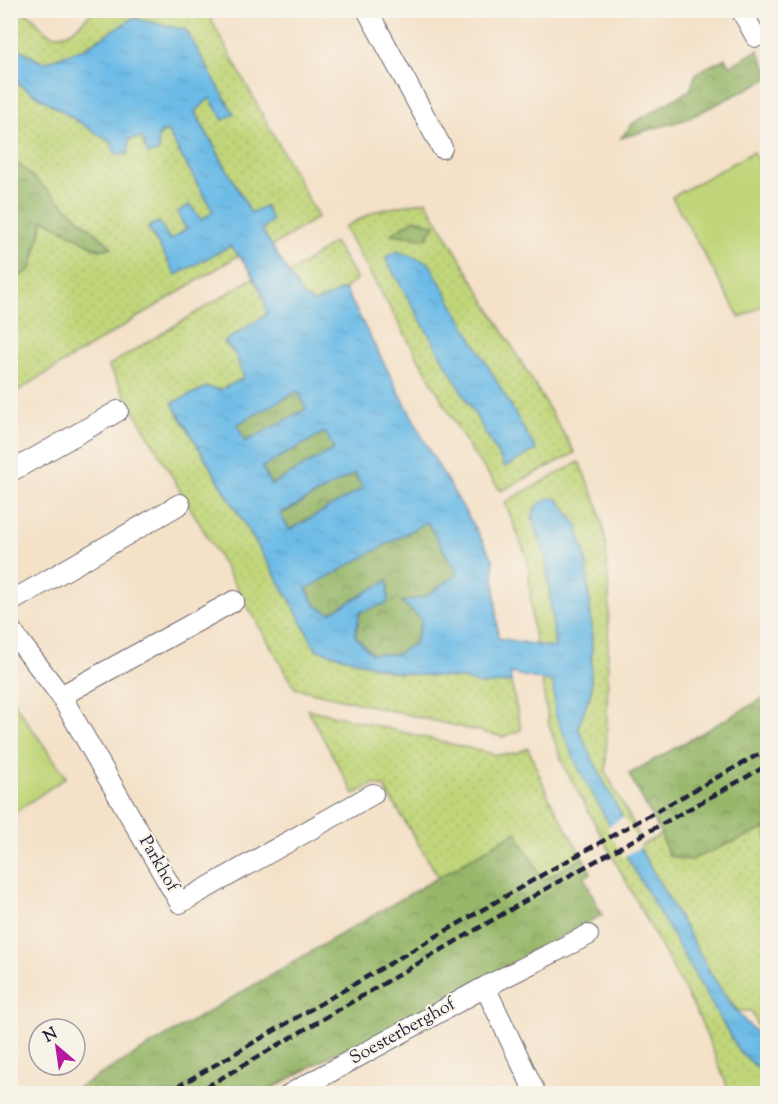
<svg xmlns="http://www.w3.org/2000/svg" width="778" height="1104" viewBox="0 0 778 1104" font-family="'Sorts Mill Goudy',serif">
	<defs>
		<pattern id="grass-dots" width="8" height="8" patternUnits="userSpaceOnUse" patternTransform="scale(1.5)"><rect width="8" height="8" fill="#c1d67a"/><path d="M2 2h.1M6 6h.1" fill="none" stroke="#a6b76a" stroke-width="1.8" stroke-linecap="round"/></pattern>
		<pattern id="forest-crowns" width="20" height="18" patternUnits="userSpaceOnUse" patternTransform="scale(1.5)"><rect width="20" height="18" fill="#98b76a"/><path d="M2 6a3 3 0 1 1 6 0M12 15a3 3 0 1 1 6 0" fill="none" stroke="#7c9458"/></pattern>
		<pattern id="water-ripples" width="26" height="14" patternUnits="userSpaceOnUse" patternTransform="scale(1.5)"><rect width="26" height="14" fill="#6cbbe7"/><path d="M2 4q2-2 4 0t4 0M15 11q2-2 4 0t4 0" fill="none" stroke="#5da0c7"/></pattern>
	</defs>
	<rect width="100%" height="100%" fill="#f7f3e8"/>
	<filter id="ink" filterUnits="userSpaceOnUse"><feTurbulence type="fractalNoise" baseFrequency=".0167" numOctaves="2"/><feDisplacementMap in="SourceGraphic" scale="12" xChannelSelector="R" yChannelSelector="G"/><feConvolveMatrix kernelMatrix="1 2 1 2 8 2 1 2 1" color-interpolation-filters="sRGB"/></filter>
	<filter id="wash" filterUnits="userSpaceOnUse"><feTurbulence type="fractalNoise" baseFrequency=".008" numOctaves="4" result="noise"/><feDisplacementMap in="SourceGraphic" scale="24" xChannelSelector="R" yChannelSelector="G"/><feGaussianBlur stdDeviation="1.35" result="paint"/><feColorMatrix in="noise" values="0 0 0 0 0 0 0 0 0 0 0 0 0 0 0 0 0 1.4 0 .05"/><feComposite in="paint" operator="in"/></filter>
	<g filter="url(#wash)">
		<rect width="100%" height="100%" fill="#f4e1c8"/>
		<path fill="url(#grass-dots)" stroke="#727c5a" stroke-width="1.5" fill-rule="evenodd" d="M202,10l6,4 110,203 -47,30 -9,-17 10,-10 -7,-14 -14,7 -56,-102 15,-13 24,16 -23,-38 -112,-38 -14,10 -42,15 -32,-19 -1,-33c33,-1 24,22 46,24 19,1 24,-15 38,-23 8,-5 92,-1 108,-2z
			M10,79l83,50 35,25v-15l15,-1 1,10 23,-18 46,81 -12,10 -24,-9 9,17 -16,11 -11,-18 -11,5 8,15 74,4 9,9 -228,140v-112l20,-14 13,-50 55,31 13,-3 -98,-86h-3z
			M426,201l149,252 -74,38 -30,-40 -127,-224 32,-16z
			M334,242l23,37 -12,10 -31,14 -12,-8 -13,-21z
			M253,278l14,24 -1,13 -42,27 11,12 10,24 -25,12 -13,-3 -35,16 117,195 27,51 77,23 71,7 16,6 31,-3 10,48 -18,7 -208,-49 -187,-322z
			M579,462l19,44 7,30 4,59 -3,178 30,56 3,18 22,-13 8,22 21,4 77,-32v213l-6,-5 -9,-25h-14l-14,-18 15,58 28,25v17h-37l-30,-74 -136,-253 -15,-41 -17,-104 -4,-60 -23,-59zM532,518l54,42 6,70 -1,61 -13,36 -23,-79 -9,-91z
			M307,709l190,46 19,-2 12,-5 21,50 34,60 -40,22 -27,-48 -77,46 -55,-91 -10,-3 -20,10z"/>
		<path fill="url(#forest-crowns)" stroke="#5d6c52" stroke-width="1.5" d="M758,50l9,19v10l-80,40 -66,19 12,-15 57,-33 6,-17 29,-15 5,8z
			M14,160l98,88 -13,2 -55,-31 -13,50 -20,14 -1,-122z
			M415,219l20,6 -9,14 -35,-5z
			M298,391l9,18 -62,33 -9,-18z
			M325,432l10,17 -64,37 -9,-19z
			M354,473l10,15 -74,42 -10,-15z
			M427,522l31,52 -34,23 -22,5 20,18 -7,24 -17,10h-26l-17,-18 5,-24 28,-32 -58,34 -14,-8 -10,-18z
			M767,696v132l-77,32 -21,-4 -8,-22 -32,-60z
			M516,832l27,48 40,-22 8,15 -7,4 18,38 -80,42 -11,17 -119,67 -44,5 -84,47 -197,1z"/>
		<path fill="#c1d67a" stroke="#727c5a" stroke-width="1.5" d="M753,152l14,26v125l-27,15 -68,-121z
			M10,697l56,80 -55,38 -1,-2z"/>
		<path fill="url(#water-ripples)" stroke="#476e91" stroke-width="1.5" fill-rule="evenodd" d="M133,18l53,12 48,84 -11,6 -13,-22 -15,14 56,101 14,-7 7,14 -10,10 40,65 12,8 31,-14 87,166 61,104 5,79 57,10 -9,-91 -14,-39 4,-12 13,-8 9,1 19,26 9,35 6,70 -1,61 -13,36c30,68 67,131 104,195 23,40 46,91 85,119v35l-28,-25 -111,-192 -50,-92 -23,-53 -2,-32 -43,-9 1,9 -31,3 -16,-6 -71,-7 -77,-23 -27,-51 -117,-195 35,-16 13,3 24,-12 -9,-24 -11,-12 42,-27c1,-23 -20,-53 -36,-69l-54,29 -28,-48 11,-5 11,18 16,-11 -9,-17 13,-7 11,15 12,-9 -46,-80 -9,4 1,16 -11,3 -6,-16 -13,1 -1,15 -8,1 -6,-3 -2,-9 -101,-64 -1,-35 33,19 42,-15zM298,391l8,18 -61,33 -8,-18zM325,432l9,17 -63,36 -9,-18zM355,473l8,15 -73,42 -10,-16zM427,522l31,52 -34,23 -22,5 20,18 -7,23 -18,11h-25l-17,-18 5,-24 28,-9v-23l-58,33 -14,-7 -10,-17z
			M397,251l32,12 107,187 -31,17 -120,-209z"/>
		<path fill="#f4e1c8" d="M624,817l17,30 -18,10 -16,-30z"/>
	</g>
	<g filter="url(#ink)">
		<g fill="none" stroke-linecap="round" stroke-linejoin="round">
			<defs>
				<path id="minor" d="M367,10l75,138
					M741,10l15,27
					M10,472l108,-61
					M10,602l170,-98
					M10,629l51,67 119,207 193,-109
					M61,696l173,-95
					M485,987l103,-52
					M290,1094l195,-107 51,107"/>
			</defs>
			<use href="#minor" stroke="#6c656c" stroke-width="22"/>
			<use href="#minor" stroke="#fff" stroke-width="20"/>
			<path stroke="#22223b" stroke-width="4.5" stroke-dasharray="9 4.5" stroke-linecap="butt" d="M165,1094l384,-223 219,-122
				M194,1094l362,-211 212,-118"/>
		</g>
	</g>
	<g text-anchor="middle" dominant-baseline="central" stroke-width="4.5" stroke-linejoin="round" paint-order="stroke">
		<g font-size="18" fill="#22223b" stroke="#f7f3e8">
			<text transform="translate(158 864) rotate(60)">Parkhof</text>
			<text transform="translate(403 1032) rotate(-29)">Soesterberghof</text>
		</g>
	</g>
	<rect width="778" height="1104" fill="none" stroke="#f7f3e8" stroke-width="36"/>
	<g transform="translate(57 1047) rotate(331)"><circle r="28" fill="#f7f3e8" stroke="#a29fa3" stroke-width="1.5"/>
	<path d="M0-4.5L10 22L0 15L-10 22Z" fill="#b5179e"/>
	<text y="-9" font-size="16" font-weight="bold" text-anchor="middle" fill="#22223b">N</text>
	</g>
</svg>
